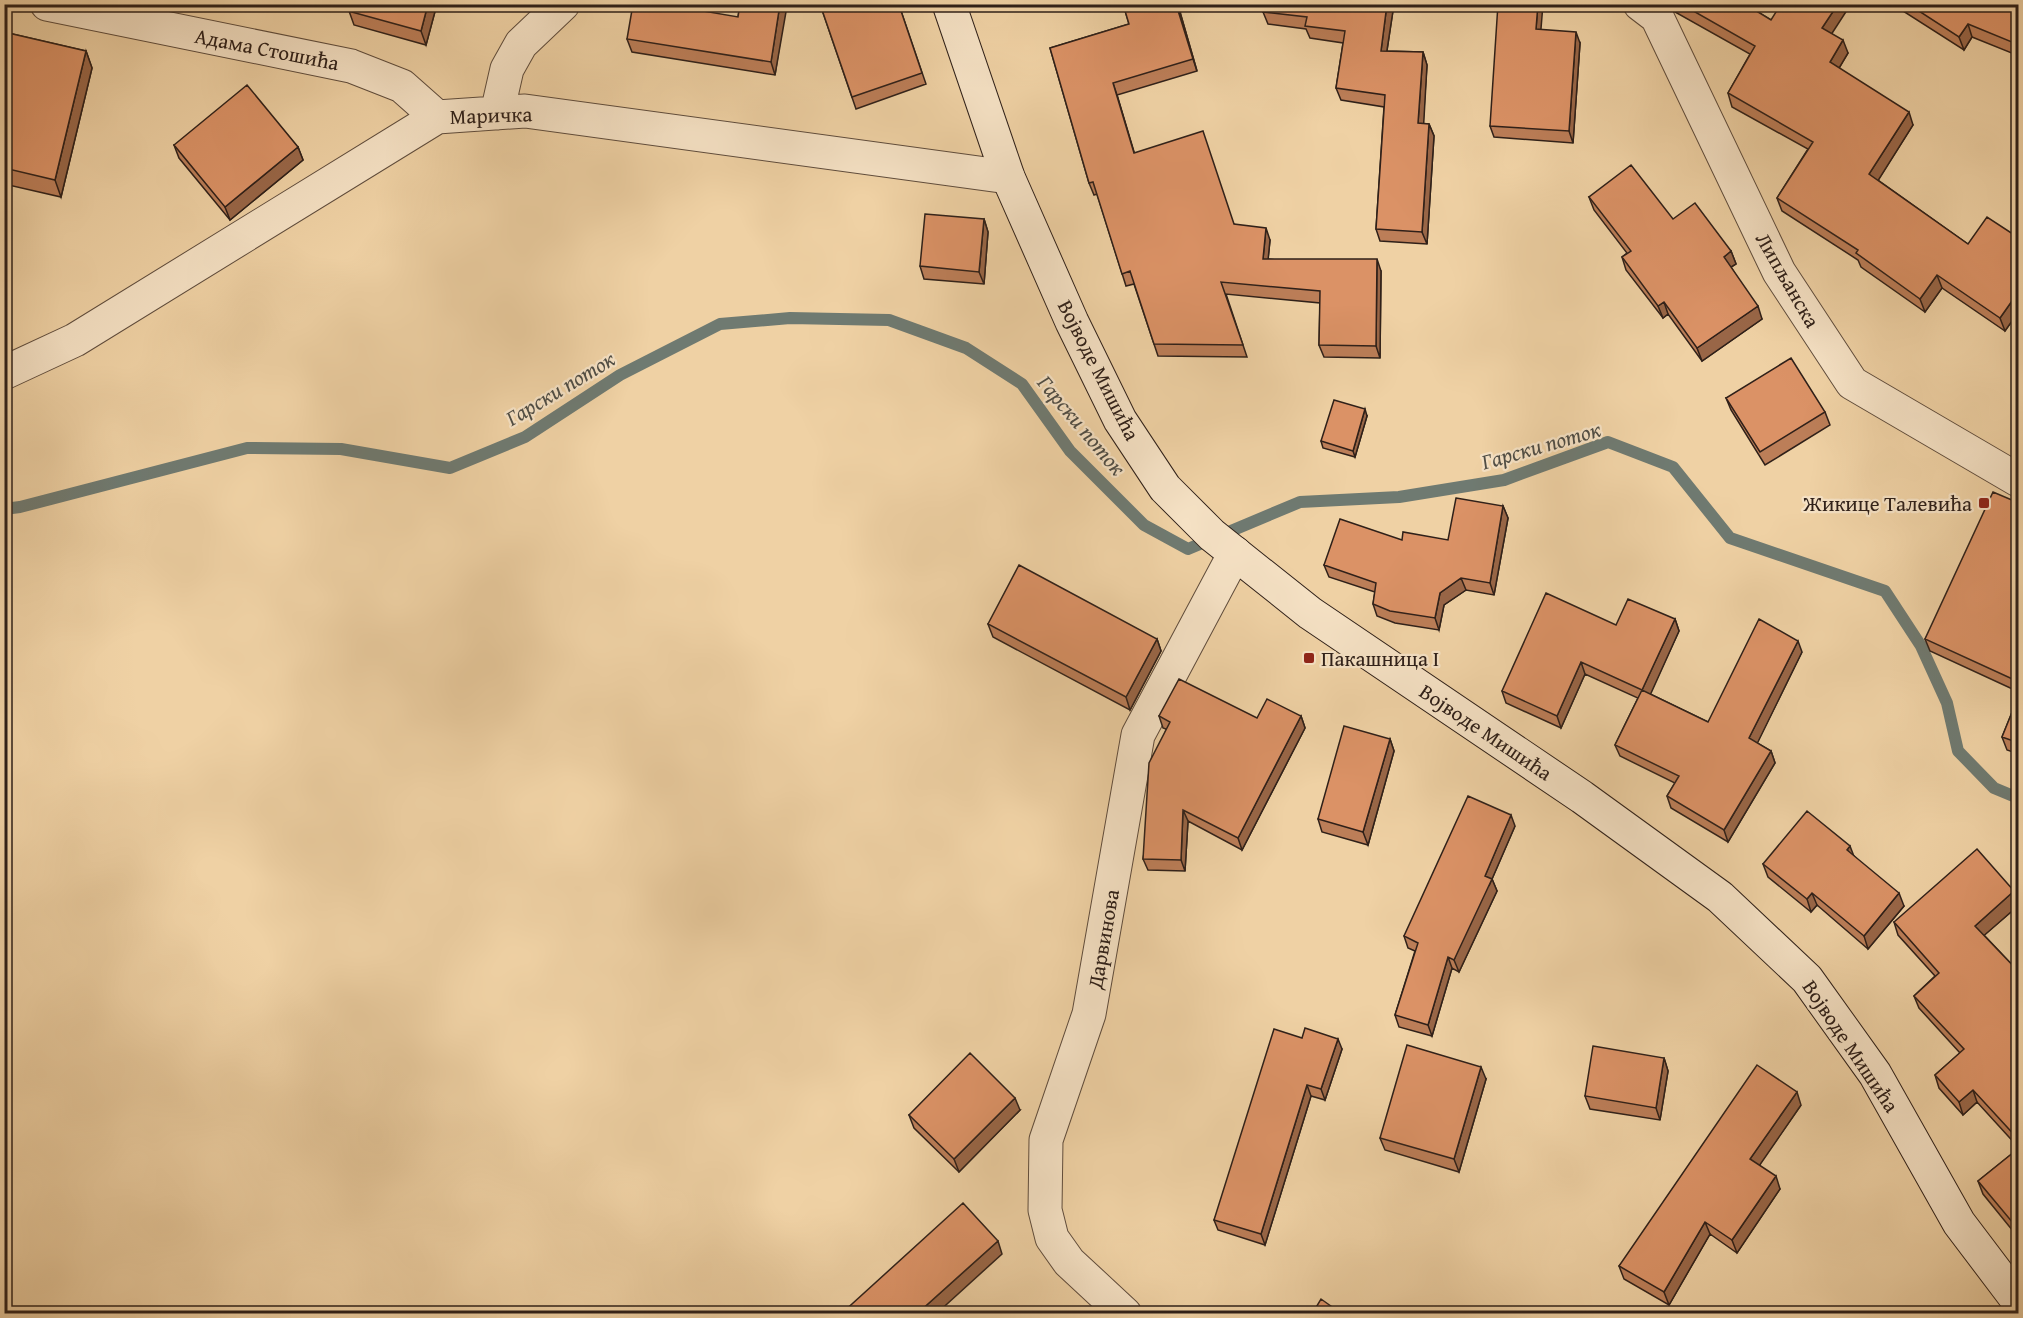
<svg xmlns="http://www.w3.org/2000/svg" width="2023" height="1318" viewBox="0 0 2023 1318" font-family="'Gentium Book Plus',serif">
	<rect width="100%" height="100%" fill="#efd1a4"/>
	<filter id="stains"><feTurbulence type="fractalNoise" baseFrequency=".00333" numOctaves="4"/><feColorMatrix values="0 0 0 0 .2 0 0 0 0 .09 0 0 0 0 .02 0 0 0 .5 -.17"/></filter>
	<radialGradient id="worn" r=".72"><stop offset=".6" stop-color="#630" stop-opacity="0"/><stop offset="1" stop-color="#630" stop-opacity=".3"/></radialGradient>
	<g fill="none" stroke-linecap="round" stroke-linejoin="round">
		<path stroke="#6f7a71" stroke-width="12" d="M4,509l16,-2 227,-59 94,1 109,19 75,-31 95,-62 100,-51 70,-6 99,2 77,28 56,36 48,67 74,74 44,24 112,-47 99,-5 105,-17 104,-38 65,25 57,71 155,53 36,55 26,57 11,48 36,37 24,10"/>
		<defs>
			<path id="street" d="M47,4l304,62 51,20 35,31
				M1640,4l17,13 122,255 73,111 166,97
				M497,113l10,-44 14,-25 42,-40
				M4,373l71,-33 362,-223 88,-6 483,66
				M1125,1314l-56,-52 -17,-24 -7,-28 1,-70 43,-126 49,-279 97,-182"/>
			<path id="secondary" d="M949,4l59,173 64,145 48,98 45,68 47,47 98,78 272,184 138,100 87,82 68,95 84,149 59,78"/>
		</defs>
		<use href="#street" stroke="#5f4c3c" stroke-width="35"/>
		<use href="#secondary" stroke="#2f2019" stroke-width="35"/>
		<use href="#street" stroke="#f5e1c4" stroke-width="33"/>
		<use href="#secondary" stroke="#f5e1c4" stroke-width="33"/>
	</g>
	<path fill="#bc7e58" stroke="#2f2019" stroke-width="1.5" d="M321,4h116l-11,41 -72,-20 -5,-14z
		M740,4h46l-11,71 -143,-23 -5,-13 111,-22z
		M820,4l77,5 3,-1 26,76 -70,25z
		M1123,4h78l-21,8 17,59 -80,24 17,58 100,71 36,16 -2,19 113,12 -1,87 -56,-1 -5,-12 1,-42 -94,-9 21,63 -89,-1 -24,-72 -8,2 -29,-92 -3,1 -5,-12 -39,-135 79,-24z
		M1264,4h130l-7,47 36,1 4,13 -4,59h6l5,12 -7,108 -47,-3 -4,-12 8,-122 -43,-7 -5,-12 7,-45 -33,-5 -4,-9 -38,-5 -5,-12z
		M1672,4h73l26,16 61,14 16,19 -9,15 74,57 -35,55 90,64 51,-6v73l-14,20 -63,-43 -17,24 -64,-45 -3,-7 -76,-49 -5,-13 31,-49 -76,-42 -4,-14 22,-39 -75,-42z
		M1892,4h127v52l-47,-19 -8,13z
		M4,32l82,19 6,17 -31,129 -57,-13z
		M1580,43l-7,100 -79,-6 -4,-11z
		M174,145l124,2 5,13 -73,60 -51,-62z
		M1589,197l84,22 58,32 5,13 -5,3 31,52 -60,42 -34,-47 -5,4 -37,-48 -4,-13 5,-4 -33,-43z
		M984,219l4,13 -4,52 -60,-5 -4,-13z
		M1726,398l99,14 5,13 -65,40 -34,-55z
		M1367,416l-12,41 -32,-9 -2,-7z
		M2019,503v189l-89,-41 -5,-12z
		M1503,506l5,12 -14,77 -28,-5 -22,15 -5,25 -44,-7 -18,-7 -4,-12 2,-12 -46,-15 -5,-12 78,-25h46z
		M1675,619l4,12 -29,63 58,28 94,-70 -45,91 14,8 4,12 -47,79 -57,-34 -4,-12 8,-13 -55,-27 -5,-11 23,-47 -53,-24 -24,54 -55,-25 -4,-12 114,-66z
		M988,624l169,15 4,12 -31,59 -137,-73z
		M2019,695v59l-12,-4 -5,-13z
		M1159,716l98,2 44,-2 4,12 -63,122 -54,-29 -3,50 -37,-1 -5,-11 23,-130 -3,-1z
		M1390,739l4,12 -26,94 -46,-13 -4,-13z
		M1515,826l-23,53 5,12 -38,81 -7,-4 -20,68 -33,-9 -4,-12 20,-64 -7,-3 -4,-12z
		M1854,856l50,50 -36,43 -51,-44 -6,7 -43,-35 -5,-13z
		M2014,891l5,14 -35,30 35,37v176l-42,-46 -14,13 -24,-27 -4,-13 25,-22 -41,-45 -5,-12 21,-20 -37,-41 -4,-13z
		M1302,1038l40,11 -17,51 -14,-4 -46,149 -47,-15 -4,-10z
		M1664,1058l4,13 -8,49 -70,-11 -5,-13z
		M1486,1079l-27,93 -74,-22 -5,-12z
		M1801,1105l-42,60 21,24 -43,64 -27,-19 -41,71 -45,-26 -5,-13z
		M1020,1110l-61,62 -45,-44 -5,-13z
		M2019,1148l-2,88 -34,-42 -5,-13z"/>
	<path fill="#996647" stroke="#2f2019" stroke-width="1.5" d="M428,4h9l-11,41 -5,-14z
		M780,4h6l1,2 -12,69 -4,-13z
		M1177,4l3,8 17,59 -4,-12z
		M1387,4h7l-9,59 -4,-12z
		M1538,4h5l-3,37 -4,-12z
		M1838,4h13l-24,37 -5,-13z
		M1968,24l4,13 -8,13 -5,-13z
		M1576,32l4,11 -7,100 -4,-12z
		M1843,40l5,13 -13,22 -5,-13z
		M86,51l6,17 -31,129 -6,-17z
		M1423,52l4,13 -4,71 -5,-13z
		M1113,83l4,12 21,70 -4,-12z
		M1909,112l4,13 -39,62 -5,-13z
		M1429,124l5,12 -7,108 -5,-12z
		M298,147l5,13 -73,60 -5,-13z
		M984,219l4,13 -4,52 -5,-12z
		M1266,228l4,12 -3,31 -4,-12z
		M1731,251l5,13 -8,5 -4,-12z
		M1377,259l4,12 -1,87 -4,-12z
		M1937,275l5,13 -17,24 -5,-13z
		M2019,291v20l-14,20 -5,-13z
		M1664,302l4,12 -5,4 -5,-12z
		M1758,306l4,13 -60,42 -5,-13z
		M1365,409l2,7 -12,41 -2,-6z
		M1503,506l5,12 -14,77 -4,-12z
		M1461,578l5,12 -22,15 -5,25 -4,-12 5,-25z
		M1675,619l4,12 -32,71 -5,-12z
		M1157,639l4,12 -31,59 -4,-13z
		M1798,641l4,11 -48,98 -5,-12z
		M1581,662l4,12 -24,54 -4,-12z
		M1301,716l4,12 -63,122 -4,-12z
		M1390,739l4,12 -26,94 -5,-13z
		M1771,751l4,12 -47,79 -4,-12z
		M1183,810l5,11 -3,50 -4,-11z
		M1511,815l4,11 -26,60 3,-7 5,12 -38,81 -5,-12 31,-84z
		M1850,846l5,13 -8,-9z
		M2014,891l5,14 -39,34 -5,-13z
		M1812,893l5,12 -6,7 -4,-13z
		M1899,893l5,13 -36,43 -4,-13z
		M1448,957l4,11 -20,68 -4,-11z
		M1338,1039l4,10 -17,51 -4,-11z
		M1664,1058l4,13 -8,49 -4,-12z
		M1481,1067l5,12 -27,93 -5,-13z
		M1307,1085l4,11 -46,149 -4,-11z
		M1973,1090l4,12 -14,13 -4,-13z
		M1797,1092l4,13 -46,67 -5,-13z
		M1015,1098l5,12 -61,62 -5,-13z
		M1776,1176l4,13 -43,64 -5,-13z
		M2019,1218v17l-2,1 -4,-13z
		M1705,1222l5,12 -41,71 -5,-13z
		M998,1241l4,13 -66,60h-16l-1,-2z"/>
	<path fill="#db9266" stroke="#2f2019" stroke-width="1.5" d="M350,4h78l-7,27 -73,-20z
		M633,4h29l76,13 2,-13h40l-9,58 -144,-23z
		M820,4h75l2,5 3,-1 22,65 -70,24z
		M1123,4h53l17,55 -80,24 21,70 69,-22 31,93 32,4 -3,31h114l-1,87 -57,-1 1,-54 -99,-9 22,63 -89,-1 -24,-73 -8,3 -29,-92 -4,1 -39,-135 79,-24z
		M1264,4h123l-6,47 42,1 -5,71 11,1 -7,108 -46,-3 9,-134 -49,-7 9,-57 -40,-5 2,-9 -44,-5z
		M1498,4h40l-2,25 40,3 -7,99 -79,-5z
		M1681,4h64l26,16 10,-16h57l-16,24 21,12 -13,22 79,50 -40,62 99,70 19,-27 32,21v53l-19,27 -63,-43 -17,24 -64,-46 2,-3 -81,-52 36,-56 -85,-49 27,-47z
		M1908,4h111v41l-51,-21 -9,13z
		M4,32l82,19 -31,129 -51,-12z
		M247,85l51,62 -73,60 -51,-62z
		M1631,165l42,54 22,-16 36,48 -7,6 34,49 -61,42 -33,-46 -6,4 -36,-49 9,-6 -42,-54z
		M925,214l59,5 -5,53 -59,-6z
		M1791,358l34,54 -65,40 -34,-54z
		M1334,400l31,9 -12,42 -32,-10z
		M1993,492l26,11v179l-94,-43z
		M1456,498l47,8 -13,77 -29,-5 -21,15 -5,25 -45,-7 -17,-7 3,-21 -52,-18 16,-46 62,21 1,-8 45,8z
		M1019,565l138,74 -31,58 -138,-73z
		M1546,593l70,32 12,-26 47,20 -33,71 -61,-28 -24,54 -55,-25z
		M1759,619l39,22 -49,97 22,13 -47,79 -57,-34 12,-20 -64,-31 27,-55 66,32z
		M1179,679l78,39 10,-19 34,17 -63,122 -55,-28 -2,50 -38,-1 6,-96 21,-41 -11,-6z
		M2019,695v48l-17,-6z
		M1344,726l46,13 -27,93 -45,-13z
		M1468,796l43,19 -26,61 7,3 -38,81 -6,-3 -20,68 -33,-10 23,-72 -14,-7z
		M1807,811l43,35 -3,4 52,43 -35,43 -52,-43 -5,6 -44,-35z
		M1977,849l37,42 -39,35 44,46v168l-46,-50 -14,12 -24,-27 29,-26 -50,-53 25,-23 -45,-51z
		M1305,1028l33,11 -17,50 -14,-4 -46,149 -47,-14 60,-191 28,9z
		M1407,1045l74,22 -27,92 -74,-21z
		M1593,1046l71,12 -8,50 -71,-12z
		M970,1053l45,45 -61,61 -45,-44z
		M1757,1065l40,27 -47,67 26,17 -44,64 -27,-18 -41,70 -45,-26z
		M2019,1148v70l-6,5 -35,-42z
		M963,1203l35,38 -79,71 2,2h-80z
		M1321,1299l21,15h-30z"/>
	<g fill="#8f2418" stroke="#f5e1c4" stroke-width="2">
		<rect x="1978" y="497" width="12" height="12" rx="3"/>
		<rect x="1303" y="652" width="12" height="12" rx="3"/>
	</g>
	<g text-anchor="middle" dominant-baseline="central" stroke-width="4.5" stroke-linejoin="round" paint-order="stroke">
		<g font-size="21" fill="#2f2019" stroke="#f5e1c4">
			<text transform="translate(267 49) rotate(11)">Адама Стошића</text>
			<text transform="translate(491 115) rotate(-2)">Маричка</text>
			<text transform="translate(1788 280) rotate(60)">Липљанска</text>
			<text transform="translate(1099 370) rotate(63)">Војводе Мишића</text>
			<text transform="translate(1486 732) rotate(34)">Војводе Мишића</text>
			<text transform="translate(1103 939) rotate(-80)">Дарвинова</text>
			<text transform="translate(1851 1046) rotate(56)">Војводе Мишића</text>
		</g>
		<g font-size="21" fill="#2f2019" stroke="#f5e1c4" text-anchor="end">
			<text x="1972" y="503">Жикице Талевића</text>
			<text x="1321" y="658" text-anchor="start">Пакашница I</text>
		</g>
		<g font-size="22" font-style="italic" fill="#4f4d45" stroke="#f5e1c4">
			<text transform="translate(560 388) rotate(-31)">Гарски поток</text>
			<text transform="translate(1082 425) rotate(50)">Гарски поток</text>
			<text transform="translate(1541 445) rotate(-16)">Гарски поток</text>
		</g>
	</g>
	<rect width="2023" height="1318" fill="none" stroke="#efd1a4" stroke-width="24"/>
	<rect x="6" y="6" width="2011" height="1306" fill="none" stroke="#2f2019" stroke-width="3"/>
	<rect x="12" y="12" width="1999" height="1294" fill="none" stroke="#2f2019" stroke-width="1.5"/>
	<rect width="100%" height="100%" filter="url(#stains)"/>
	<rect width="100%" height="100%" fill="url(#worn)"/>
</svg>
